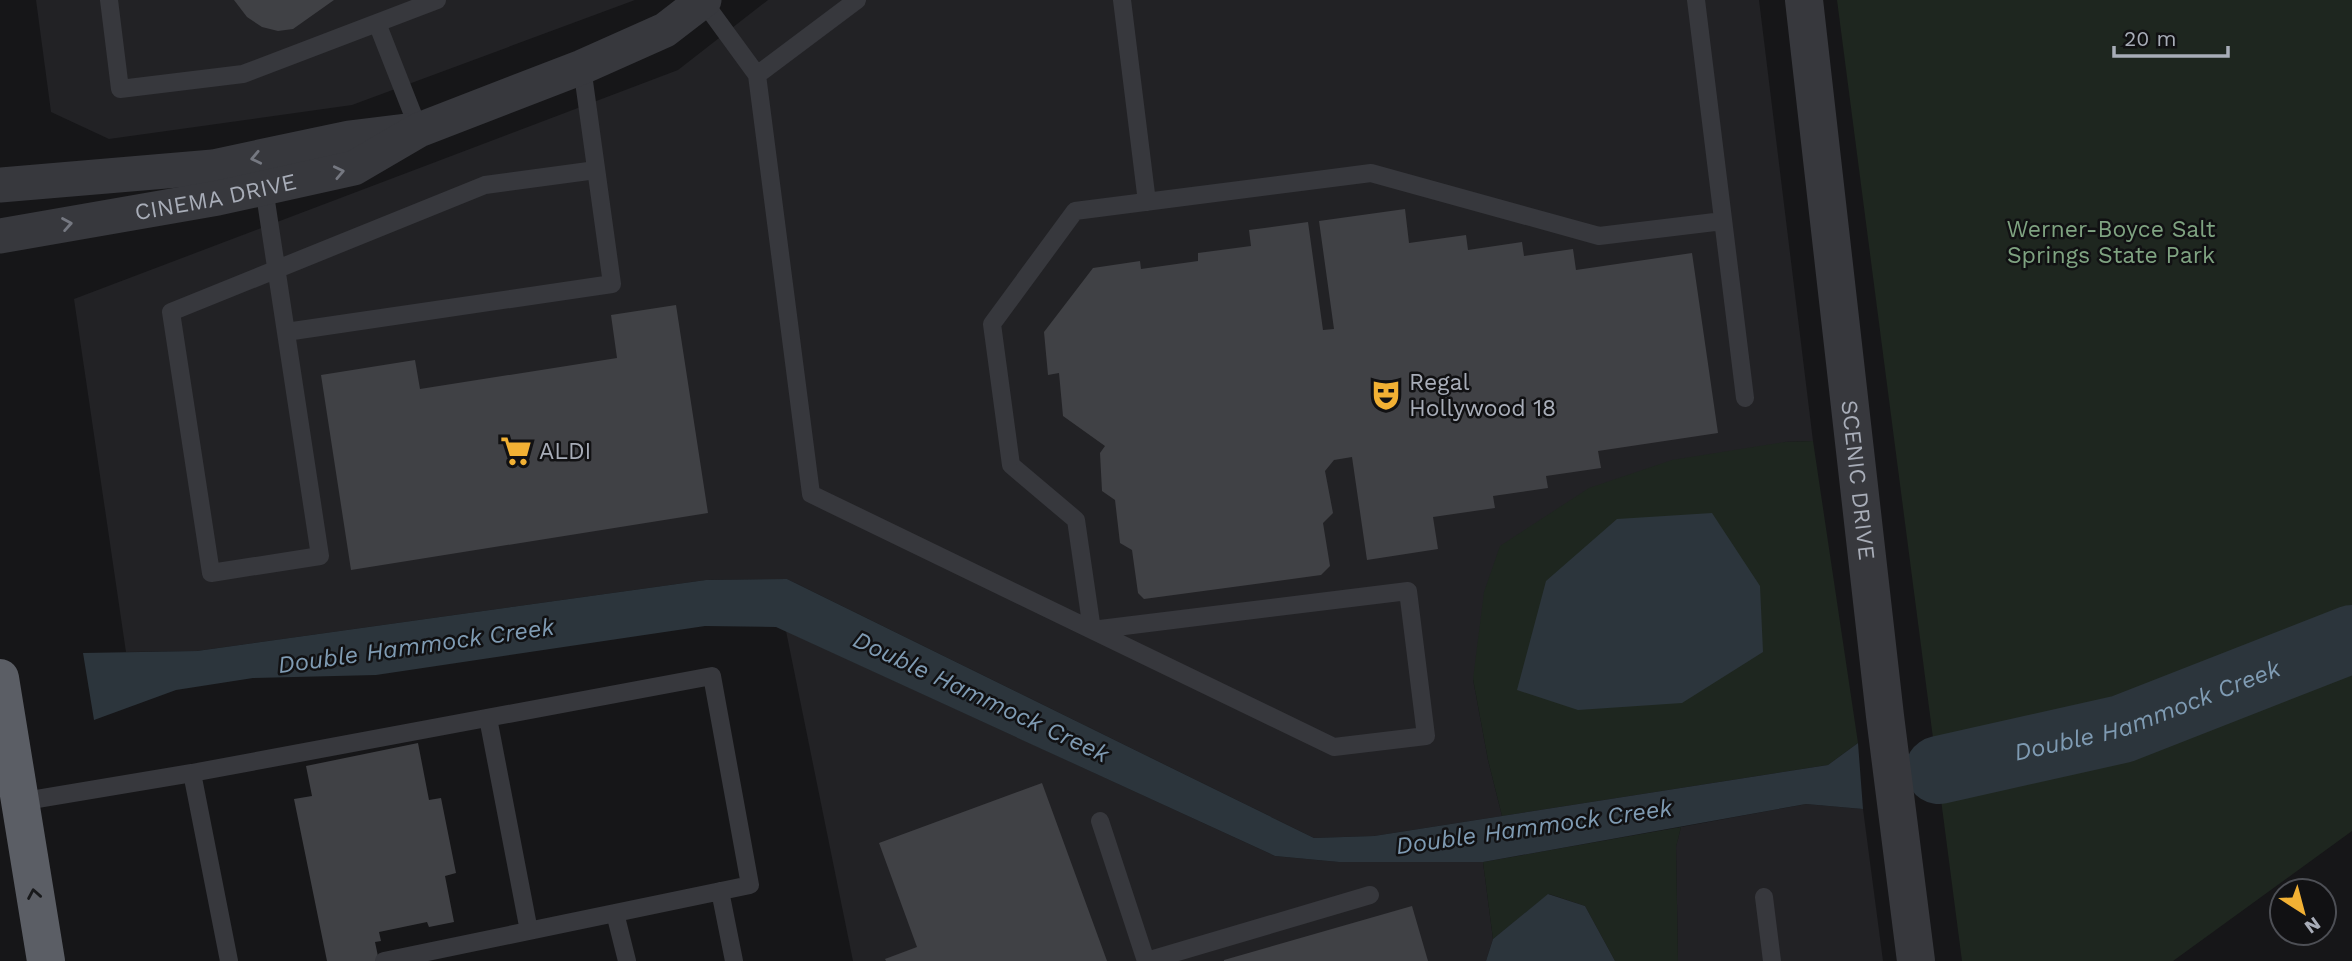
<svg xmlns="http://www.w3.org/2000/svg" width="2352" height="961" viewBox="0 0 2352 961" font-family="'Work Sans',sans-serif">
	<rect width="100%" height="100%" fill="#161618"/>
	<path fill="#222225" d="M36,0h599l-283,105 -243,34 -58,-27z
		M768,0h991l54,441 -28,1 -312,237 15,81 14,56 -128,20 -60,2 -527,-259 -81,1 -509,71 -71,1 -52,-353 604,-229z
		M786,631l489,225 64,6h144l10,77 -7,22h-633z
		M1806,804l57,5 20,152h-205l-2,-115 5,-19z"/>
	<path fill="#1e261f" d="M1837,0h515v831l-179,130h-211z
		M1813,441l45,302 -30,22 -326,51 -14,-56 -15,-81 11,-87 16,-46 89,-58 83,-28 113,-18z
		M1681,827l-5,20 2,114h-63l-30,-55 -36,-12 -56,45 -10,-77z"/>
	<path fill="#2c353c" d="M1712,513l48,73 3,66 -81,51 -104,7 -61,-20 29,-109 71,-62z
		M787,579l527,259 60,-2 454,-71 30,-22 5,66 -57,-5 -323,58h-144l-64,-6 -499,-229 -71,-1 -329,49 -123,3 -77,12 -82,30 -11,-67 114,-2 509,-71z
		M1548,894l37,12 30,55h-129l7,-22z"/>
	<g fill="none" stroke-linecap="round" stroke-linejoin="round">
		<path stroke="#2c353c" stroke-width="68" id="s1" d="M1939,770l183,-41 230,-90"/>
	</g>
	<path fill="#404145" d="M234,0h100l-41,29 -15,2 -16,-4 -15,-10z
		M1405,209l4,34 57,-8 2,15 54,-8 2,14 49,-7 3,21 116,-17 26,180 -120,18 3,17 -55,8 2,12 -55,8 2,12 -62,9 5,32 -71,11 -15,-103 -18,3 -9,11 8,42 -10,10 7,43 -9,9 -177,24 -6,-6 -6,-43 -12,-7 -5,-43 -13,-9 -2,-38 5,-7 -42,-30 -4,-43 -11,2 -4,-43 49,-64 47,-7 1,8 57,-8v-8l53,-7 -2,-16 59,-8 15,108 11,-1 -15,-108z
		M676,305l32,208 -357,57 -30,-195 94,-15 5,29 197,-31 -6,-43z
		M418,743l11,57 12,-2 15,75 -11,3 9,46 -25,5 -2,-5 -48,10 2,9 -6,1 4,19h-52l-33,-162 18,-3 -6,-30z
		M1042,783l65,178h-221l-1,-2 32,-12 -38,-104z
		M1412,906l16,55h-204v-1z"/>
	<g fill="none" stroke-linecap="round" stroke-linejoin="round">
		<path stroke="#37383d" stroke-width="18" d="M109,0l11,89 123,-15 194,-74
			M857,0l-100,75 54,419 523,253 92,-11 -18,-145 -316,39
			M1122,0l25,202
			M1696,0l49,398
			M703,1l54,74
			M377,23l42,107
			M264,188c19,123 37,245 56,368l-109,17 -40,-261 314,-127 111,-15
			M286,332l326,-48 -30,-217
			M1092,630l-16,-110 -65,-55 -19,-141 83,-113 296,-38 228,63 124,-15
			M488,718l41,213
			M19,802l173,-29
			M1100,821l46,140
			M720,891l14,70
			M1764,897l8,64
			M615,913l12,48
			M229,961l-37,-188 520,-97 38,209 -366,76
			M1147,961l223,-66"/>
		<g stroke="#37383d" stroke-width="35">
			<path d="M0,185l213,-18 136,-29 57,-7"/>
			<path id="s2" d="M0,236l218,-38 136,-30 65,-38 163,-63 83,-37 39,-30"/>
		</g>
		<path stroke="#37383d" stroke-width="38" id="s3" d="M1804,0l81,716 31,245"/>
		<path stroke="#5b5e65" stroke-width="38" d="M0,678l46,283"/>
	</g>
	<defs><path id="oneway-chevron" d="M-2-3.5L2.5 0L-2 3.5" fill="none" stroke-width="1.6" stroke-linecap="round" stroke-linejoin="round" transform="scale(1.75)"/></defs>
	<g stroke="#757881">
		<use href="#oneway-chevron" transform="translate(256 158) rotate(168)"/>
		<use href="#oneway-chevron" transform="translate(339 172) rotate(-12)"/>
		<use href="#oneway-chevron" transform="translate(67 224) rotate(-10)"/>
	</g>
	<use stroke="#18191b" href="#oneway-chevron" transform="translate(34 894) rotate(-100)"/>
	<defs>
		<symbol id="theatre-bare" viewBox="-9 -9 18 18"><path d="M-5-5.5Q0-4 5-5.5V0Q5 5 0 6Q-5 5-5 0ZM-3.3-2.5H-1v1.5H-3.3ZM1-2.5H3.3v1.5H1ZM-2.8 1Q0 5.5 2.8 1Z" fill="#f2b134" stroke="#111113" stroke-width="2.5" paint-order="stroke"/></symbol>
		<symbol id="supermarket-bare" viewBox="-9 -9 18 18"><path d="M-6-5.5h2.5l.6 2H6L4.5 2H-2.5L-4.4-4H-6ZM-1.5 3.2a1.3 1.3 0 1 0 .1 0ZM3 3.2a1.3 1.3 0 1 0 .1 0Z" fill="#f2b134" stroke="#111113" stroke-width="2.5" paint-order="stroke"/></symbol>
	</defs>
	<g fill-rule="evenodd">
		<use href="#theatre-bare" x="1364" y="373" width="44" height="44"/>
		<use href="#supermarket-bare" x="494" y="429" width="44" height="44"/>
	</g>
	<g text-anchor="middle" dominant-baseline="central" stroke-width="5" stroke-linejoin="round" paint-order="stroke">
		<g font-size="23" fill="#a8adb8" stroke="#111113">
			<text stroke="none"><textPath href="#s2" startOffset="219">CINEMA DRIVE</textPath></text>
			<text stroke="none"><textPath href="#s3" startOffset="483">SCENIC DRIVE</textPath></text>
		</g>
		<g font-size="23" fill="#7fa381" stroke="#111113">
			<text x="2111" y="229">Werner-Boyce Salt<tspan x="2111" dy="26">Springs State Park</tspan></text>
		</g>
		<g font-size="23" fill="#a8adb8" stroke="#111113" text-anchor="start">
			<text x="1409" y="382">Regal<tspan x="1409" dy="26">Hollywood 18</tspan></text>
			<text x="539" y="451">ALDI</text>
		</g>
		<g font-size="24" font-style="italic" fill="#7f9bb3" stroke="#111113">
			<text transform="translate(416 646) rotate(-8)">Double Hammock Creek</text>
			<text transform="translate(981 697) rotate(25)">Double Hammock Creek</text>
			<text stroke="none"><textPath href="#s1" startOffset="217">Double Hammock Creek</textPath></text>
			<text transform="translate(1534 827) rotate(-8)">Double Hammock Creek</text>
		</g>
	</g>
	<g transform="translate(2303 912) rotate(144)"><circle r="33" fill="#111113" stroke="#4d4f55" stroke-width="2"/>
	<path d="M0-5L12 26L0 18L-12 26Z" fill="#f2b134"/>
	<text y="-10" font-size="19" font-weight="bold" text-anchor="middle" fill="#a8adb8">N</text>
	</g>
	<path d="M2114 46v10h114v-10" fill="none" stroke="#a8adb8" stroke-width="3.5"/>
	<text x="2124" y="46" font-size="21" fill="#a8adb8" stroke="#111113" stroke-width="5" paint-order="stroke">20 m</text>
</svg>
